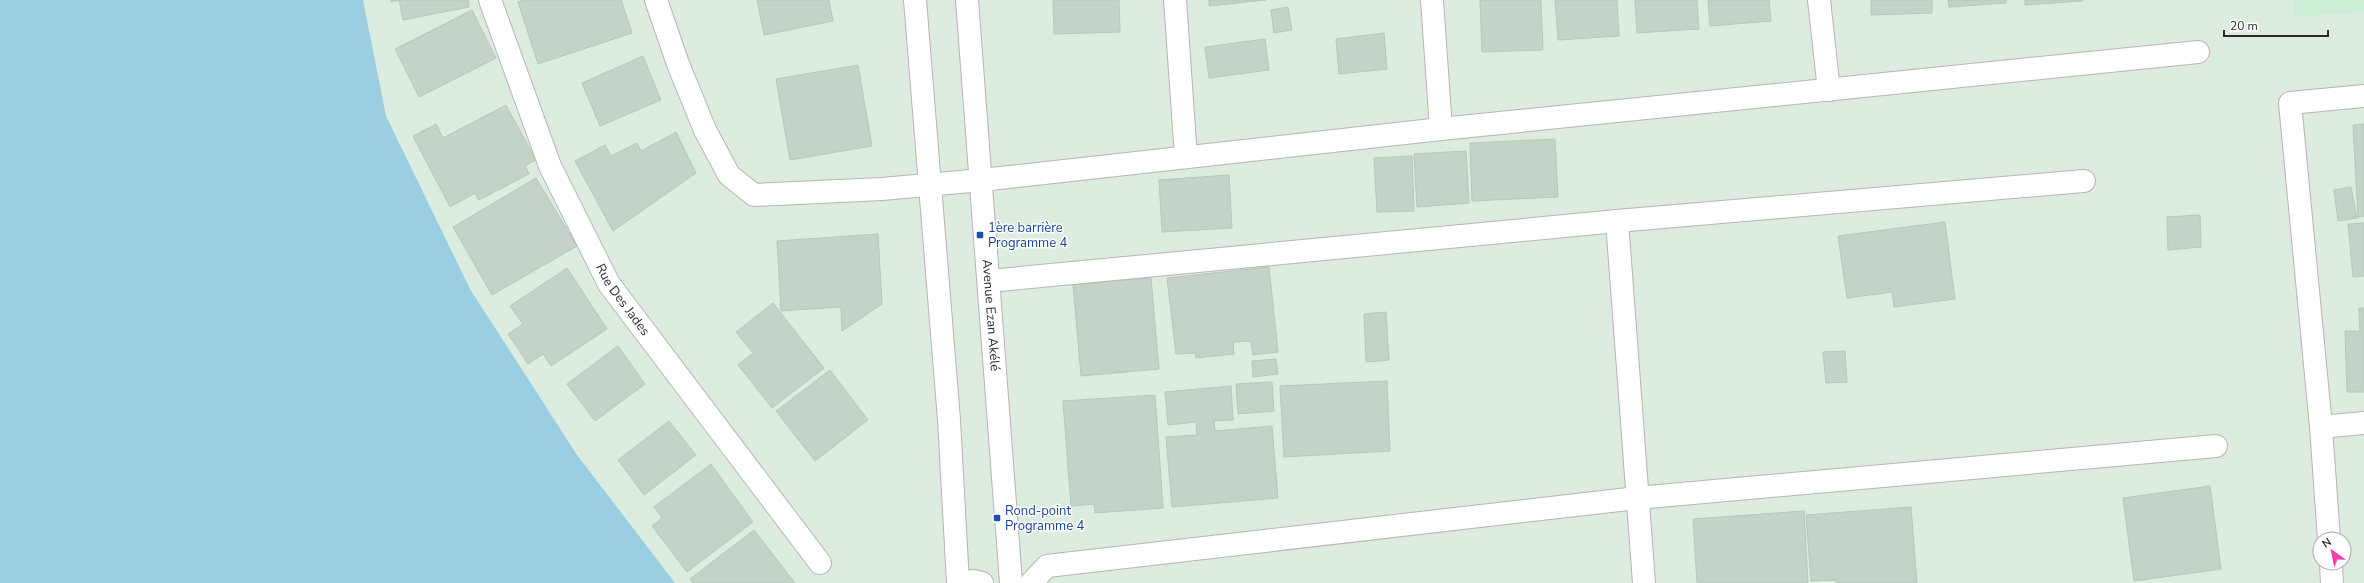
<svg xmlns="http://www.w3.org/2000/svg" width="2364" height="583" viewBox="0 0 2364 583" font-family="'Nunito Sans',sans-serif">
	<rect width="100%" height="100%" fill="#dcecdf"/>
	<path fill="#cceed6" d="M2293,0h71v12l-70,5z"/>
	<path fill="#99cee3" d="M0,0h363l23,116 84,173 107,166 98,128h-675z"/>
	<path fill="#c5d2c7" stroke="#b6c8bb" d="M391,0h77l1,7 -66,13 -4,-20 -8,2z
		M524,0h97l11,33 -94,31 -20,-62z
		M757,0h72l4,21 -69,14z
		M1053,0h66l1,32 -66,2z
		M1209,0h57l-57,6z
		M1480,0h61l2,50 -61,2z
		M1555,0h62l2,36 -61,4z
		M1635,0h62l2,29 -62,4z
		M1708,0h61l2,21 -61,5z
		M1871,0h61v13l-61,2z
		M1948,0h58v3l-57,4z
		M2025,0h58v1l-58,4z
		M1288,7l4,23 -18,3 -3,-23z
		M472,10l24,48 -77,39 -24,-48z
		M1384,33l3,36 -48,5 -3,-35z
		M1265,39l4,31 -60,8 -4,-31z
		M643,56l18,44 -61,26 -18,-43z
		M858,65l14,81 -82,14 -14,-81z
		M506,105l30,55 -11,6 4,8 -50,26 -4,-7 -25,14 -37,-71 23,-12 7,14z
		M2364,124v92l-6,1 -5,-92z
		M676,132l20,41 -83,58 -38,-70 30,-16 6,11 26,-13 4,8z
		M1555,139l3,58 -86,4 -2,-58z
		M1466,151l3,52 -52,4 -3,-53z
		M1412,156l2,55 -37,1 -3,-54z
		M1229,175l3,53 -70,4 -3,-52z
		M536,178l41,68 -85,49 -39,-68z
		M2351,187l6,31 -19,3 -4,-31z
		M2200,215l1,32 -33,3 -1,-33z
		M1945,222l10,77 -61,8 -2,-15 -45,6 -9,-62z
		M2364,223v53l-11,1 -5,-53z
		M878,234l4,70 -40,27 -1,-24 -60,4 -4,-70z
		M1269,267l9,85 -25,3 -2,-14 -18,1 1,12 -38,4 -1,-5 -19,1 -9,-76z
		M567,268l40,61 -56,37 -8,-12 -15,10 -20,-30 15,-10 -13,-18z
		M1151,278l8,91 -78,7 -8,-92z
		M773,303l51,65 -52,40 -34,-43 15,-12 -17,-21z
		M2359,308h5v84h-17l-2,-61h15z
		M1386,312l3,48 -23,2 -2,-48z
		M618,346l27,38 -50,37 -28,-37z
		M1845,351l2,31 -21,1 -3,-31z
		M1276,359l2,15 -25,3 -1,-16z
		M830,370l38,50 -53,41 -39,-50z
		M1387,381l3,70 -106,6 -4,-71z
		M1272,382l2,29 -36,3 -2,-30z
		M1231,386l2,34 -19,1 1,10 57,-5 6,72 -106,9 -6,-70 31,-2 -1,-13 -28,3 -3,-33z
		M1155,395l8,113 -68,5 -1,-9 -23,2 -8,-105z
		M669,421l27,34 -52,40 -26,-35z
		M711,464l42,58 -66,50 -35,-46 10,-8 -8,-11z
		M2210,486l11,83 -87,12 -11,-83z
		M1911,507l6,76h-81v-3l-25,1 -5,-66z
		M1804,511l4,72h-111l-4,-64z
		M754,530l41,53h-102l-3,-4z"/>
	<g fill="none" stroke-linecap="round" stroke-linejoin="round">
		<defs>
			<g id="minor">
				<path id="s1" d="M490,0l60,166 59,118 211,279"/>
				<path d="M656,0l22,64 27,66 24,45 25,20 128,-6 100,-9 459,-51 757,-77"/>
				<path d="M1175,0l11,157"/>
				<path d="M1432,0l9,129"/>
				<path d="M1819,0l10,90"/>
				<path d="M1617,221l27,362"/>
				<path d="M989,281l628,-60 467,-40"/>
				<path d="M2321,427l43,-4"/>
				<path d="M2329,539l-8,-112 -31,-324 74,-7"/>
				<path d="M2331,563l1,20"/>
				<path d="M1031,583l16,-17 590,-68 579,-52"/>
			</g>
			<g id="secondary">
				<path d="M915,0l34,420 9,163"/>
				<path id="s2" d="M967,0l44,583"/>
				<path d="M963,583l10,-2 9,2"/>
			</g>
		</defs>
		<use href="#minor" stroke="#beb0b8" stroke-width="24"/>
		<use href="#secondary" stroke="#beb0b8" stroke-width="24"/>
		<use href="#minor" stroke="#fff" stroke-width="22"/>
		<use href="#secondary" stroke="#fff" stroke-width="22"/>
	</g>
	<g fill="#1a4fb4" stroke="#fff" stroke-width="1.5">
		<rect x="976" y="231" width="8" height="8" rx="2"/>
		<rect x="993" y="514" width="8" height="8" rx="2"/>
	</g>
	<g text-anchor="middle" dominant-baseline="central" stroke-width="3" stroke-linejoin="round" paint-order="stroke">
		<g font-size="13" fill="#164399" stroke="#fff" text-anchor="start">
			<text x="988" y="228">1ère barrière<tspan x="988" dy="15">Programme 4</tspan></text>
			<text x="1005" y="511">Rond-point<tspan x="1005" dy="15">Programme 4</tspan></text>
		</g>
		<g font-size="13" fill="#2a2a2a" stroke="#fff">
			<text stroke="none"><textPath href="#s1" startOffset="329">Rue Des Jades</textPath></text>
			<text stroke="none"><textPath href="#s2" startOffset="316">Avenue Ezan Akélé</textPath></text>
		</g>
	</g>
	<g transform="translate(2332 551) rotate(327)"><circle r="19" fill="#ffffff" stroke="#aaaaaa"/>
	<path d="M0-3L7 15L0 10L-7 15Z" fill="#f93ca6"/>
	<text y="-6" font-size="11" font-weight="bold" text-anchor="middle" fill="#2a2a2a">N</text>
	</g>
	<path d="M2224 30v6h104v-6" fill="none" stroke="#2a2a2a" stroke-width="2"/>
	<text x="2230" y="30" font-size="12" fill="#2a2a2a" stroke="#ffffff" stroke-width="3" paint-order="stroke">20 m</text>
</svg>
